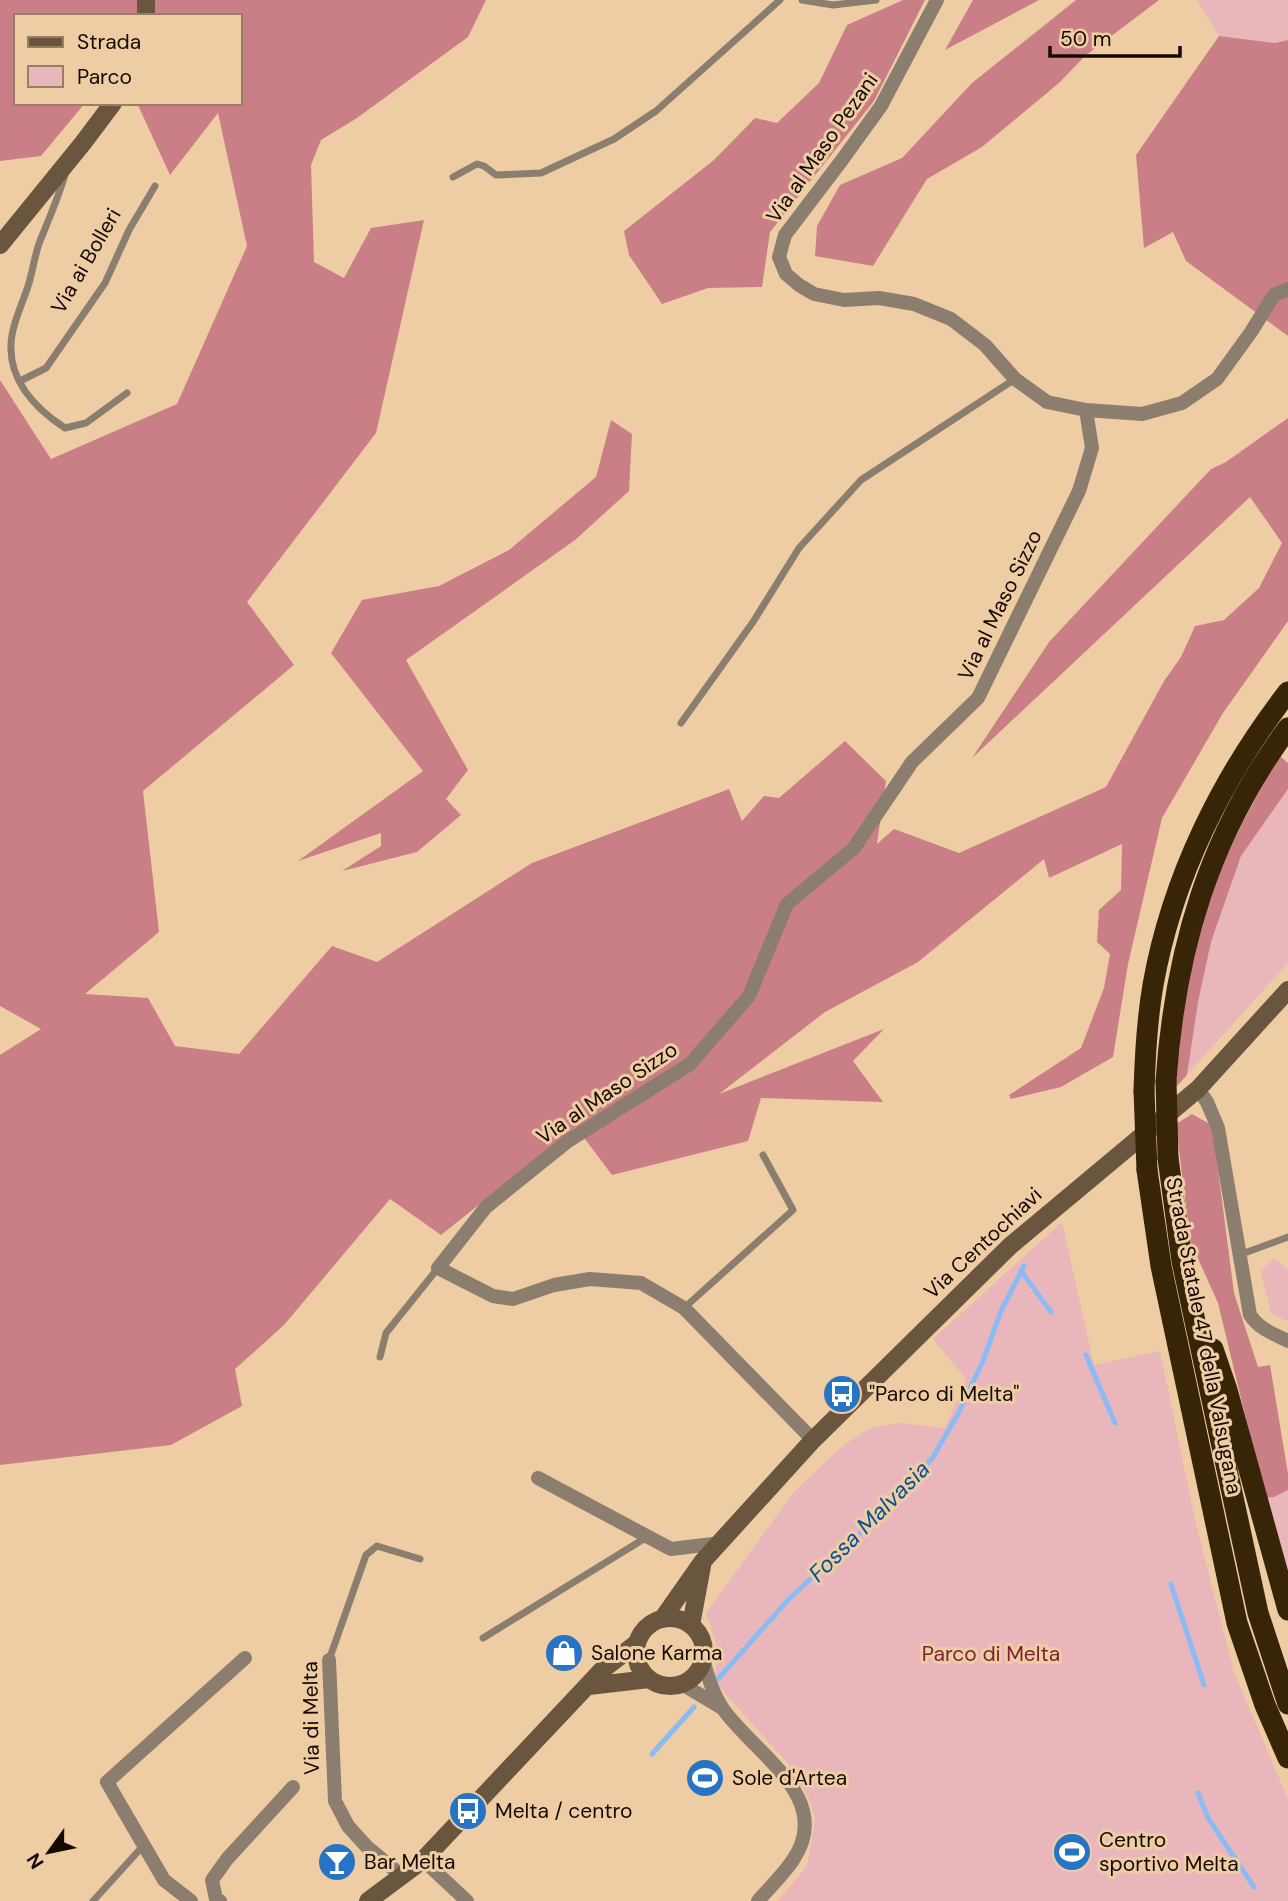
<svg xmlns="http://www.w3.org/2000/svg" width="1288" height="1901" viewBox="0 0 1288 1901" font-family="'DM Sans',sans-serif">
	<rect width="100%" height="100%" fill="#eecda4"/>
	<path fill="#e9b7bb" d="M1197,0h91v40l-13,3 -56,-7z
		M1288,789v174l-101,112 11,-73 13,-60 30,-86z
		M1062,1222l32,143 66,-14 36,173 38,148 54,127v102h-510l29,-35 8,-45 -5,-20 -21,-36 -66,-74 -8,-12 3,-30 -12,-36 88,-121 47,-45 29,-19 31,-5 44,5 21,-49 -33,-40z
		M1274,1258l14,12v52l-17,-9 -10,-41z
		M1288,1490v101l-23,-93 9,-1z"/>
	<path fill="#ca7f87" d="M0,0h486l-18,37 -111,81 -36,22 -10,25 3,97 30,16 27,-50 53,-8 -48,213 -129,169 47,63 -151,126 16,141 -74,62 63,4 27,48 64,8 93,-108 45,16 155,-99 197,-74 13,32 22,-25 15,2 66,-57 41,40 -9,63 17,-15 65,24 147,-66 58,-106 17,-24 14,-31 29,-6 35,-32 23,-45 -32,-46 -278,261 77,-116 162,-173 15,-7 62,-44v203l-65,92 -61,105 -34,146 -15,93 -52,30 -50,12 -2,-4 72,-47 23,-60 6,-34 -13,-12 2,-32 22,-20 1,-46 -73,34 -5,-19 -126,103 -93,50 -106,82 165,-65 -31,32 30,41 -122,-4 -13,43 -136,34 -36,-48 -135,108 -51,-36 -106,126 -49,44 7,37 -71,39 -171,20v-410l41,-26 -41,-23v-626l51,79 126,-55 70,-158 -29,-133 -48,62 -33,-72h103v-87h-224v87h69l-44,53 -41,5z
		M903,0h22l-51,101 -104,131 -8,55 -54,1 -46,16 -33,-49 -5,-24 90,-71 41,-42 22,5 42,-40 28,-58z
		M973,0h66l-94,50z
		M1076,0h83l-74,56 -26,27 -77,64 -55,32 -54,87 -58,-10 2,-30 23,-41 62,-27 70,-75z
		M1219,36l56,7 13,-3v296l-102,-75 -13,-29 -29,16 -8,-93z
		M611,420l21,14 -3,57 -54,49 -169,120 62,110 -22,29 15,16 -44,37 -75,19 39,-25v-13l-83,28 125,-90 -92,-118 31,-53 77,-14 70,-36 87,-73z
		M1280,756l8,7v26l-47,67 -30,86 -13,60 -11,73 -11,12c5,-60 11,-124 31,-181 18,-53 44,-102 73,-150z
		M1192,1114l16,9 5,8 21,162 24,74 12,-2 18,109v16l-14,7 -9,1 -47,-195 -28,-62 -14,-117z"/>
	<g fill="none" stroke-linecap="round" stroke-linejoin="round">
		<path stroke="#8bbbf2" stroke-width="5" d="M1021,1271l30,41
			M1086,1355l29,68
			M1171,1584l33,101
			M718,1679l70,-79 116,-108 29,-35 24,-41 26,-55 18,-50 23,-45
			M652,1754l42,-47
			M1198,1793l10,25 46,69"/>
		<path stroke="#8c7e6e" stroke-width="7" d="M802,0l31,5 43,-5
			M65,175c-7,23 -16,44 -25,66 -5,13 -7,28 -11,42 -5,17 -14,34 -17,52 -7,41 21,72 53,93l21,-5 41,-30
			M453,177l24,-13 7,2 12,9 45,-2 73,-34 42,-28 124,-111
			M20,381l26,-13 25,-36 34,-49 24,-53 26,-44
			M681,723l72,-101 46,-74 62,-68 154,-101
			M1239,1255l49,-18
			M684,1308l109,-98 -30,-55
			M380,1357l6,-24 52,-65
			M483,1638l164,-101
			M329,1660l37,-105 11,-9 43,13
			M93,1901l50,-55"/>
		<path stroke="#8c7e6e" stroke-width="14" d="M937,0l-56,106 -39,54 -57,75 -6,22 7,17 13,11 15,9 30,6 35,-2 35,6 37,15 34,26 30,34 32,23 39,8 56,4 40,-11 35,-24 34,-47 23,-37 14,-6
			M1198,1089l9,13 11,26 32,187c9,14 24,19 38,26
			M813,1440l-129,-132 -43,-25 -51,-4 -36,6 -41,14 -20,-3 -55,-28 48,-61 82,-66 122,-77 59,-68 38,-92 67,-56 58,-86 66,-64 101,-207 13,-43 -6,-38
			M538,1478l133,71 50,-6
			M703,1659c5,18 10,35 20,50 32,45 112,89 70,151 -10,15 -24,28 -35,41
			M329,1660l6,141 13,25 19,21 35,29
			M682,1684l40,24
			M423,1860l44,41
			M191,1901l-27,-21 -57,-98 138,-124
			M220,1901l-4,-2 -4,-19 15,-21 66,-72"/>
		<path stroke="#6a563e" stroke-width="18" d="M146,0v16
			M0,245l83,-102 30,-40
			M663,1618l40,-57 110,-121 197,-194 188,-157 90,-99
			M636 1652a34 34 0 1 1 68 0a34 34 0 1 1-68 0Z
			M691,1625l11,-59
			M589,1686l60,-7
			M368,1901l55,-41 179,-190 35,-27"/>
		<path stroke="#382406" stroke-width="21" d="M1166,1081c9,-131 43,-246 122,-353
			M1144,1091c1,-35 3,-71 9,-106 19,-107 69,-208 135,-293
			M1168,1158l14,103 76,352 30,91
			M1147,1170l14,96 76,357 28,82 23,53
			M1213,1349l14,41 61,220"/>
		<path stroke="#382406" stroke-width="21" d="M1166,1081l2,77
			M1144,1091l3,79"/>
	</g>
	<defs>
		<symbol id="bus-disc" viewBox="-11 -11 22 22"><circle r="9.5" fill="#2674c3" stroke="#eecda4"/><path d="M-5-6H5V4H4V6H2V4H-2V6H-4V4H-5ZM-3.5-4V0h7V-4ZM-3.5 1.2v1.5H-2V1.2ZM2 1.2v1.5H3.5V1.2Z" fill="#fff"/></symbol>
		<symbol id="shop-disc" viewBox="-11 -11 22 22"><circle r="9.5" fill="#2674c3" stroke="#eecda4"/><path d="M-5-2.5h2.3a2.7 3.5 0 0 1 5.4 0H5L5.5 6h-11ZM-1.5-2.5h3a1.5 2.3 0 0 0-3 0Z" fill="#fff"/></symbol>
		<symbol id="stadium-disc" viewBox="-11 -11 22 22"><circle r="9.5" fill="#2674c3" stroke="#eecda4"/><path d="M0-5a6.5 5 0 1 0 0 10a6.5 5 0 1 0 0-10ZM-3.5-1.8h7v3.6h-7Z" fill="#fff"/></symbol>
		<symbol id="bar-disc" viewBox="-11 -11 22 22"><circle r="9.5" fill="#2674c3" stroke="#eecda4"/><path d="M-6-5H6L.8 .8V4.5H3.5V6h-7V4.5H-.8V.8Z" fill="#fff"/></symbol>
	</defs>
	<g fill-rule="evenodd">
		<use href="#bus-disc" x="820" y="1372" width="44" height="44"/>
		<use href="#shop-disc" x="542" y="1631" width="44" height="44"/>
		<use href="#stadium-disc" x="683" y="1756" width="44" height="44"/>
		<use href="#bus-disc" x="446" y="1789" width="44" height="44"/>
		<use href="#stadium-disc" x="1050" y="1830" width="44" height="44"/>
		<use href="#bar-disc" x="315" y="1840" width="44" height="44"/>
	</g>
	<g text-anchor="middle" dominant-baseline="central" stroke-width="6" stroke-linejoin="round" paint-order="stroke">
		<g font-size="21" fill="#150a00" stroke="#eecda4">
			<text transform="translate(822 148) rotate(-55)">Via al Maso Pezani</text>
			<text transform="translate(86 261) rotate(-60)">Via ai Bolleri</text>
			<text transform="translate(1000 605) rotate(-64)">Via al Maso Sizzo</text>
			<text transform="translate(607 1093) rotate(-34)">Via al Maso Sizzo</text>
			<text transform="translate(983 1243) rotate(-43)">Via Centochiavi</text>
			<text transform="translate(1204 1336) rotate(79)">Strada Statale 47 della Valsugana</text>
			<text transform="translate(311 1718) rotate(-91)">Via di Melta</text>
		</g>
		<g font-size="21" fill="#150a00" stroke="#eecda4" text-anchor="start">
			<text x="869" y="1394">"Parco di Melta"</text>
			<text x="591" y="1653">Salone Karma</text>
			<text x="732" y="1778">Sole d'Artea</text>
			<text x="495" y="1811">Melta / centro</text>
			<text x="1099" y="1840">Centro<tspan x="1099" dy="24">sportivo Melta</tspan></text>
			<text x="364" y="1862">Bar Melta</text>
		</g>
		<g font-size="21" fill="#7d2235" stroke="#eecda4">
			<text x="991" y="1654">Parco di Melta</text>
		</g>
		<g font-size="23" font-style="italic" fill="#0a4f90" stroke="#eecda4">
			<text transform="translate(869 1521) rotate(-45)">Fossa Malvasia</text>
		</g>
	</g>
	<rect x="14" y="14" width="228" height="91" fill="#eecda4" stroke="#977f62" stroke-width="2"/>
	<rect x="28" y="37" width="35" height="10" fill="#6a563e" stroke="#977f62" stroke-width="2"/>
	<text x="77" y="49" font-size="21" fill="#150a00">Strada</text>
	<rect x="28" y="66" width="35" height="21" fill="#e9b7bb" stroke="#977f62" stroke-width="2"/>
	<text x="77" y="84" font-size="21" fill="#150a00">Parco</text>
	<g transform="translate(49 1852) rotate(237)" stroke="#eecda4" stroke-width="5" paint-order="stroke">
	<path d="M0-5L12 26L0 18L-12 26Z" fill="#150a00"/>
	<text y="-10" font-size="19" font-weight="bold" text-anchor="middle" fill="#150a00">N</text>
	</g>
	<path d="M1050 46v10h130v-10" fill="none" stroke="#150a00" stroke-width="3.5"/>
	<text x="1060" y="46" font-size="21" fill="#150a00" stroke="#eecda4" stroke-width="5" paint-order="stroke">50 m</text>
</svg>
